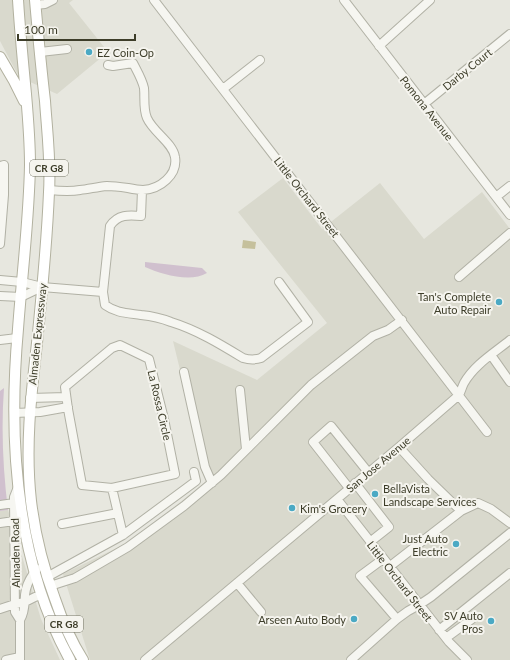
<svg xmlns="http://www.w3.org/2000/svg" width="510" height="660" viewBox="0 0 510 660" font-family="Lato,sans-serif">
	<rect width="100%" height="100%" fill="#e7e7df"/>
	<path fill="#d9d9cd" d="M0,0h73l-4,3 39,49 -51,42 -38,-17 -19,-36z
		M283,178l39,51 58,-46 44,56 58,-47 28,37v431h-420l-27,-86 68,-33 76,-60 -34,-140 84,39 70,-57 -89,-111z
		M8,510l33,109 19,41h-60v-149z"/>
	<path fill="#d0c0ce" d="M145,262l57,6 5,5c-17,10 -46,1 -62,-6z
		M4,388c-3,41 -1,82 4,122l-8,1v-120z"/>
	<path fill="#c5c09c" d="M243,240l13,2 -1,7 -13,-1z"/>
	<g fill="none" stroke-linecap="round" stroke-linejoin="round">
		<defs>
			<path id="minor" d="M154,0l333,432
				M344,0l166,215
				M35,5l10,-1 8,-4
				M379,46l51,-46
				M40,52l27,-3
				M223,89l37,-29
				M424,104l86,-70
				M0,166l4,-1v30l-4,49
				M49,190c10,1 21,2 31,0 9,-1 17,-3 27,-4 7,0 14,1 21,2 5,1 10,2 15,2 17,-1 35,-15 32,-33 -2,-14 -22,-25 -28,-39 -4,-9 -2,-20 -3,-30 -2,-9 -7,-17 -11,-25l-20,3 -5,-1
				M142,190l-1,26c-12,-1 -23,-2 -31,10l-7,66 2,13c11,8 22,8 36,10 10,1 20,3 30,7 26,8 49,22 72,36 7,2 12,2 18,0l47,-36 -29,-40
				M496,197l14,-11
				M459,277l51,-44
				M0,280l22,2 20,5 61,5
				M0,296l21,1 21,-10
				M0,340l17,-2
				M120,345l29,14 15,60 11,55 -63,14 -30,-3 -14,-76 -3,-22 47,-39z
				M491,355l19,27
				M184,372l21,95 7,16
				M240,390l6,59
				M30,398l36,-1
				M14,413l26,-1 28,-5
				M355,483l34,44 -19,15
				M18,487l-4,10 1,115 5,8v40
				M112,488l11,47
				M349,488l-36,-46 18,-16 37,46
				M337,499l112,143 18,18
				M0,505l14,-2
				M461,511l17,-8 13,6 19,14
				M0,523l14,-2
				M62,524l56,-11
				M383,559l-23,17 37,43 11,-8 11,-6 12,-8 79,-64
				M389,567l72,-56 -33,-32 -29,-32
				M47,577l76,-42 73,-54 -2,-9
				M237,583l24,29
				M50,586l25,-8 53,-31 56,-41 37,-31 90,-90 62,-49 15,-6 14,-10
				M0,609l15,-5 10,-2 10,-5 6,-2
				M20,620c7,-12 3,-19 6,-31 2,-8 6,-14 11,-20
				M439,630l71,-57
				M446,638l26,-19
				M6,660l14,-3
				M145,660l254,-213 60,-52c2,-4 3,-8 5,-12 10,-18 30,-30 46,-43
				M351,660l46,-41"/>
			<path id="major" d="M18,0c2,31 5,63 8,94 2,23 4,47 4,71 -1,55 -8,109 -12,164 -10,112 -3,231 52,331
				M35,0c3,34 6,67 10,101 2,30 6,60 4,91 -2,50 -7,101 -12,151 -6,53 -12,104 -6,158 4,33 12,66 24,98 7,21 16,42 28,61
				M0,57l14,24 10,20"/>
		</defs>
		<use href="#minor" stroke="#b1b1a5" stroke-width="10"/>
		<use href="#major" stroke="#b2b19f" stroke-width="12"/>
		<use href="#minor" stroke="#f6f6f1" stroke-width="8"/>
		<use href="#major" stroke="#fff" stroke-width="10"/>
	</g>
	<g fill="#4ba9c4" stroke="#f5f4ee" stroke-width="1.5">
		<circle cx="89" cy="52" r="4"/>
		<circle cx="499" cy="302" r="4"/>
		<circle cx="375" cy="494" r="4"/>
		<circle cx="292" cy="508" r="4"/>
		<circle cx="456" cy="544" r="4"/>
		<circle cx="354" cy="619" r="4"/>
		<circle cx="491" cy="621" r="4"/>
	</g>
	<g text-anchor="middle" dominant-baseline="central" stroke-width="4" stroke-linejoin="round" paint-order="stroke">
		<g fill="#f5f4ee" stroke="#747464" stroke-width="1">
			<rect x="30" y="160" width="38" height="16" rx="3"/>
			<rect x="45" y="616" width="38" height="16" rx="3"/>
		</g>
		<g font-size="10" font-weight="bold" fill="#3d3d29">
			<text x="49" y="168">CR G8</text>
			<text x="64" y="624">CR G8</text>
		</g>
		<g font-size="11" fill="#3d3d29" stroke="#f5f4ee" text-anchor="end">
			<text x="97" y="52" text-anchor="start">EZ Coin-Op</text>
			<text x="491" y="296">Tan's Complete<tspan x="491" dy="13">Auto Repair</tspan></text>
			<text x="383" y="488" text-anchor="start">BellaVista<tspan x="383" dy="13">Landscape Services</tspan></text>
			<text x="300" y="508" text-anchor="start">Kim's Grocery</text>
			<text x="448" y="538">Just Auto<tspan x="448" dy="13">Electric</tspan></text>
			<text x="483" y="615">SV Auto<tspan x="483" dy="13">Pros</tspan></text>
			<text x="346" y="619">Arseen Auto Body</text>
		</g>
		<g font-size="11" fill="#3d3d29" stroke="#f5f4ee">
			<text transform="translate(467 69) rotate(-39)">Darby Court</text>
			<text transform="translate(427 108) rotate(52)">Pomona Avenue</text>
			<text transform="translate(307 197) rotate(52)">Little Orchard Street</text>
			<text transform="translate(37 334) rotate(-84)">Almaden Expressway</text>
			<text transform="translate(160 405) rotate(77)">La Rossa Circle</text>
			<text transform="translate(378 464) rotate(-40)">San Jose Avenue</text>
			<text transform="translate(15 553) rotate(-91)">Almaden Road</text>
			<text transform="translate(400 581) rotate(52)">Little Orchard Street</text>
		</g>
	</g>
	<path d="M18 34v6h117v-6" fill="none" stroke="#3d3d29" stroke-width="2"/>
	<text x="24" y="34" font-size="12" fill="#3d3d29" stroke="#f5f4ee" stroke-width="3" paint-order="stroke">100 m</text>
</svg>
